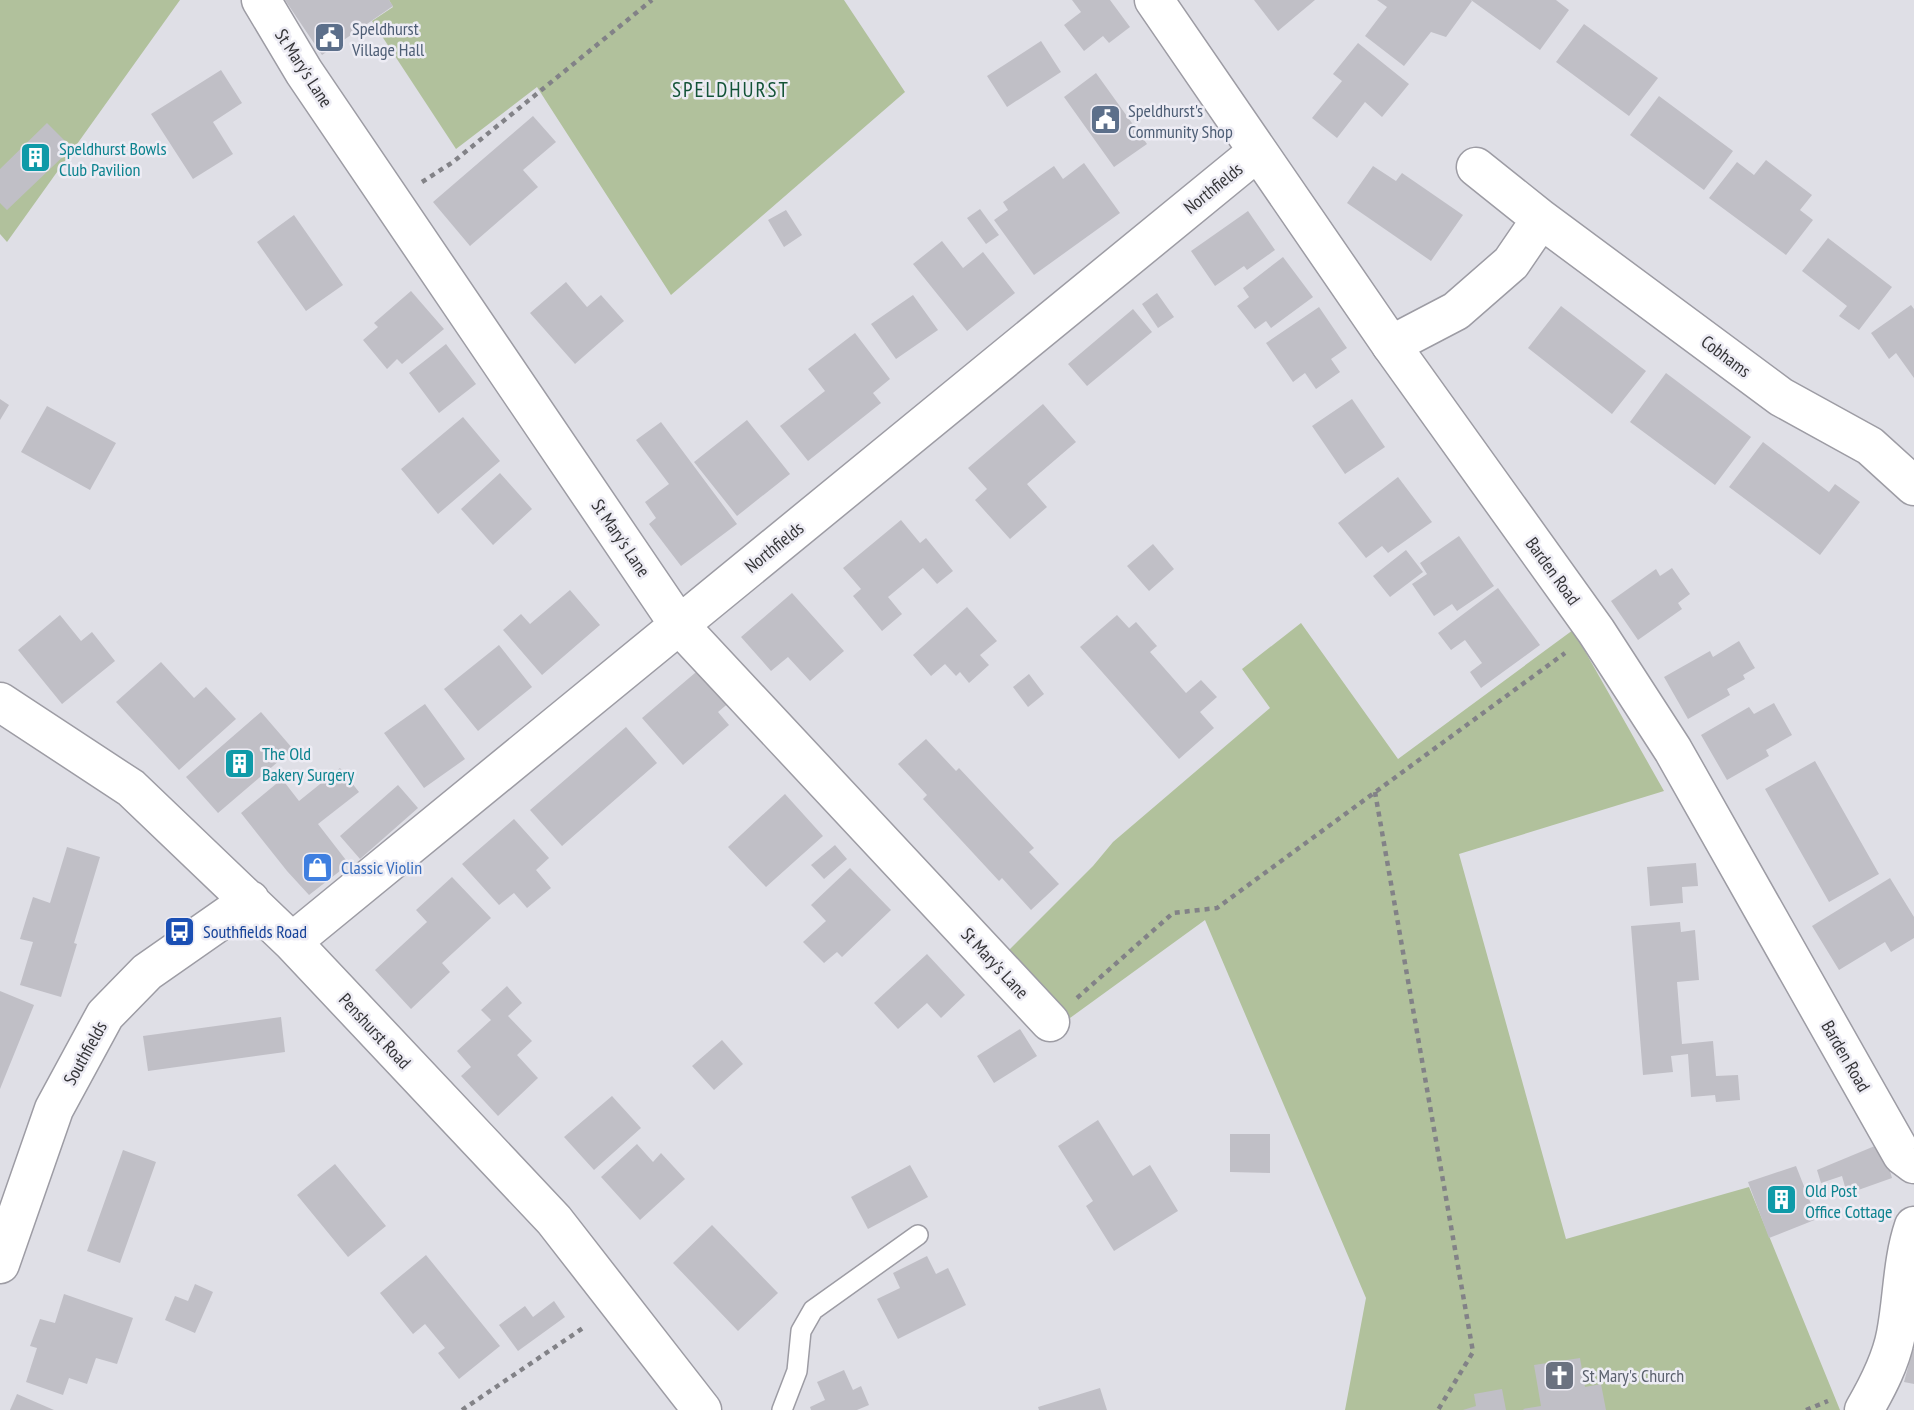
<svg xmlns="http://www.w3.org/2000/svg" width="1914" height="1410" viewBox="0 0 1914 1410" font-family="'PT Sans Narrow',sans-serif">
	<rect width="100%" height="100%" fill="#dfdfe6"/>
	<path fill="#b1c19c" d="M0,0h180l-173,242 -7,-8z
		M389,0h455l61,92 -234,203 -134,-208 -81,62 -84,-128 21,-14z
		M1301,623l97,136 175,-129 91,161 -205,63 107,385 183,-52 91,223h-495l21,-112 -161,-378 -135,98 -64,-65 87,-87 20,-24 157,-134 -28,-39z"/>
	<path fill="#c0bfc6" d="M285,0h104l4,6 -71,49z
		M1072,0h38l20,27 -21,16 -6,-7 -19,15 -20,-26 17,-13z
		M1254,0h61l-37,31z
		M1377,0h94l1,1 -26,36 -15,-5 -27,34 -39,-30 22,-29z
		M1471,0h85l13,10 -29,40z
		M1584,24l74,54 -29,38 -73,-54z
		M1041,41l20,31 -54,35 -20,-31z
		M1358,43l51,41 -27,33 -17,-15 -28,36 -25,-20 30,-37 -9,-7z
		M221,70l21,33 -29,19 20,32 -40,25 -42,-65z
		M1096,73l51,71 -33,23 -50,-70z
		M1659,96l74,55 -29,39 -74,-55z
		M533,116l23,26 -33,28 15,17 -68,59 -37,-44z
		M47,123l25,25 -65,62 -7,-7v-34z
		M1766,160l46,35 -12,15 13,10 -27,35 -77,-57 28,-36 17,13z
		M1084,163l36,50 -86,62 -40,-55 14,-10 -5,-8 51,-36 9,13z
		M1373,166l23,15 6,-8 61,42 -32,46 -84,-58z
		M980,209l19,26 -13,9 -19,-26z
		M786,210l16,25 -18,12 -16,-27z
		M1248,211l27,39 -28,20 -3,-4 -29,20 -24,-35z
		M294,215l49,70 -37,26 -49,-69z
		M1828,238l64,49 -33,43 -20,-14 8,-10 -45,-35z
		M942,241l21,27 20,-16 32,41 -48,38 -54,-67z
		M1283,257l30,40 -42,31 -5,-7 -11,8 -18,-23 12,-9 -6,-9z
		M566,282l21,25 14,-12 23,26 -49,43 -45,-51z
		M411,291l33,38 -42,35 -5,-5 -10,10 -24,-29 15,-13 -4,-4z
		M1157,293l17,24 -16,11 -16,-24z
		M913,295l25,35 -42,29 -25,-35z
		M1911,305l3,4v69l-18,-25 -7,6 -18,-26z
		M1561,306l85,65 -34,43 -84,-66z
		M1319,307l28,41 -16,11 9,13 -24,17 -11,-16 -12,9 -27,-39z
		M1133,309l19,23 -65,54 -19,-22z
		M855,333l35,46 -17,14 8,10 -73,58 -28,-35 45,-35 -17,-22z
		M446,344l30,40 -37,29 -30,-40z
		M1666,373l85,64 -36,48 -85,-63z
		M0,399l9,6 -9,15z
		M1352,399l33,48 -40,27 -33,-48z
		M1043,404l33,38 -49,42 20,23 -37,32 -35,-39 12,-11 -19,-21z
		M47,406l69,37 -26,47 -69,-38z
		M463,417l37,44 -62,53 -37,-45z
		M747,420l43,54 -53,42 -43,-54z
		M661,422l76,102 -56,42 -32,-42 7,-6 -11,-16 24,-18 -33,-44z
		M1763,442l66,50 6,-8 25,18 -40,53 -91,-68z
		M500,473l32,36 -39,36 -32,-36z
		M1398,477l34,45 -44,31 -6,-7 -16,12 -28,-35z
		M901,520l19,23 6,-5 27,33 -16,13 -14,-16 -35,29 14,17 -20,17 -29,-35 8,-7 -18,-21z
		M1459,536l35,50 -37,25 -5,-7 -18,12 -22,-32 15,-10 -7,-11z
		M1153,544l21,25 -25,22 -22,-25z
		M1406,550l17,22 -33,25 -17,-21z
		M1672,568l18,26 -12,9 4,6 -44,31 -27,-39 45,-32 4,7z
		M1498,588l42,57 -59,43 -11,-16 12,-9 -17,-23 -14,10 -13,-17z
		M570,590l30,35 -58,50 -39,-45 18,-16 9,10z
		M792,593l52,58 -34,30 -22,-24 -17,14 -30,-34z
		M967,607l30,34 -17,14 9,10 -20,18 -9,-11 -4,4 -11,-12 -14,12 -18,-21z
		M60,615l21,26 11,-9 23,29 -53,43 -44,-54z
		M1117,615l12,13 7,-6 21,24 -7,6 36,41 15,-13 16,17 -17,15 14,16 -35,31 -99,-112z
		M1739,641l16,27 -12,7 2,4 -18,10 3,6 -42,24 -24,-42 46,-26 3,6z
		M499,645l33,42 -54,44 -34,-42z
		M161,662l33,36 12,-11 30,32 -57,51 -63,-68z
		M702,667l29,34 -13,11 11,13 -46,40 -41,-47z
		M1029,674l15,20 -16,13 -15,-20z
		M1774,703l18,32 -26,15 3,6 -42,24 -26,-45 48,-28 5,7z
		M425,704l40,55 -41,29 -40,-55z
		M261,712l32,37 -75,64 -32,-36z
		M626,727l31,36 -95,83 -32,-36z
		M926,739l30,32 3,-3 75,80 -5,4 30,32 -28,26 -29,-32 -3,3 -76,-82 4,-4 -29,-31z
		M1815,761l64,113 -50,28 -64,-113z
		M340,768l19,24 -41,32 31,40 -40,31 -22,-24 -46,-58 41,-34 17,22z
		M398,785l20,23 -58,51 -20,-23z
		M785,794l38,42 -57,51 -38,-40z
		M514,819l35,39 -13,12 15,18 -24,20 -13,-15 -15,12 -37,-41z
		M835,845l12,14 -23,20 -13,-14z
		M67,847l33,10 -26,86 3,1 -16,53 -41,-12 13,-43 -13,-3 13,-42 17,6z
		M1696,863l2,23 -16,1 1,16 -33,3 -3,-39z
		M850,868l41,42 -49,47 -5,-5 -13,11 -21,-21 23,-21 -15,-16z
		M452,877l39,41 -49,45 8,9 -39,37 -36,-39 52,-48 -11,-12z
		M1890,878l24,39v21l-23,14 -6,-10 -46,28 -27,-44z
		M1680,922l1,10 14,-2 4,50 -22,2 5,62 31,-3 3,35 22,-1 2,25 -24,2 -1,-7 -24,2 -3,-43 -17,2 2,16 -30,3 -12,-149z
		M927,954l38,41 -24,23 -14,-15 -29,26 -24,-26z
		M507,986l15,17 -14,13 24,25 -15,14 21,23 -40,38 -37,-40 10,-9 -14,-16 34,-31 -10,-10z
		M0,991l34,14 -34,84z
		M281,1017l4,35 -137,19 -5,-35z
		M1020,1029l17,27 -43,27 -17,-27z
		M722,1040l21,24 -29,26 -22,-24z
		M612,1096l29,32 -47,42 -30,-33z
		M1098,1120l35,56 17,-11 28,46 -64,40 -28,-45 7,-5 -35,-55z
		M1230,1134h40v39l-40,-1z
		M1882,1143l10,35 -45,16 -5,-18 -21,7 -4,-13z
		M637,1144l16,18 8,-9 24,26 -45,41 -39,-43z
		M123,1150l33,12 -36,101 -33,-12z
		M335,1164l51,62 -38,31 -51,-62z
		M910,1165l18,32 -60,32 -17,-32z
		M1796,1166l21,53 -48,19 -21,-56z
		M712,1225l66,68 -40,38 -65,-68z
		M426,1255l74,91 -41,33 -21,-26 7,-5 -20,-24 -12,10 -33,-41z
		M927,1256l9,18 12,-6 18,37 -68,34 -21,-40 23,-11 -7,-15z
		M195,1284l18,8 -18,41 -30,-13 10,-24 13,5z
		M64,1294l69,24 -16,46 -21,-6 -9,26 -18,-6 -6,17 -37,-13 11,-34 -7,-2 10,-27 15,4z
		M554,1301l11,16 -47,34 -19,-26 26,-19 8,11z
		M1913,1349h1v35l-10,-2z
		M1580,1358l5,29 16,-3 5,26h-82l-1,-1 18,-3 -7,-41z
		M844,1370l9,20 8,-4 8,19 -12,5h-46l-1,-3 15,-7 -8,-18z
		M1100,1388l7,22h-68l-1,-3z
		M1502,1389l4,21h-43l13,-4 -2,-12z
		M17,1394l37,16h-44z"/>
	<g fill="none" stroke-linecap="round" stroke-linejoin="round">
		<defs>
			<path id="lane" d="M782,1410l15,-39 4,-40 12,-21 105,-75"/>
			<path id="street" d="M261,0l43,72 375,553 371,397
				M1476,167l65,52
				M1391,345l65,-34 55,-48 30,-44 240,178 89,49 44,40
				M0,702l131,86 161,154 262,278 148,190
				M292,942l965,-790
				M0,1264l54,-155 51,-94 42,-43 103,-72"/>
			<path id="secondary" d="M1154,0l237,345 205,286 77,119 229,405 12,9
				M1864,1410c14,-24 27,-49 32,-76 7,-36 6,-73 18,-108"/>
		</defs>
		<use href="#lane" stroke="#9d9ca4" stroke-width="22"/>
		<use href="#street" stroke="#9d9ca4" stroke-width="41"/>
		<use href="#secondary" stroke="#9d9ca4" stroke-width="41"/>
		<path stroke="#828287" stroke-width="4.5" stroke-dasharray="5 5" stroke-linecap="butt" d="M422,182l31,-20 199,-162
			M1375,792l98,560 -35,58
			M1077,998l96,-85 44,-5 348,-255
			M462,1410l124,-84
			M1806,1410l22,-9"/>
		<use href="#lane" stroke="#fff" stroke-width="19"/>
		<use href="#street" stroke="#fff" stroke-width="38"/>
		<use href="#secondary" stroke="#fff" stroke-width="38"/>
	</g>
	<defs>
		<symbol id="civic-square" viewBox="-11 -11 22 22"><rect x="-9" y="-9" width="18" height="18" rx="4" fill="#5c6f8a" stroke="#edecf4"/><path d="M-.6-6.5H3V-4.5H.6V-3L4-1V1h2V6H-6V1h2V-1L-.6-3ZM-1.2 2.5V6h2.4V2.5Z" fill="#fff"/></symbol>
		<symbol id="building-square" viewBox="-11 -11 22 22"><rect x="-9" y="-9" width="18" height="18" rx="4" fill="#0f9aa8" stroke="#edecf4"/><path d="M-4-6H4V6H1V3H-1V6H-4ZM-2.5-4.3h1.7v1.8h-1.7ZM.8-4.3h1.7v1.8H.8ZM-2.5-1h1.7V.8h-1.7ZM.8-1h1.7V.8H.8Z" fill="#fff"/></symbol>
		<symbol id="shop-square" viewBox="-11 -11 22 22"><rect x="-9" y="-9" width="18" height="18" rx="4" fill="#3f7fe0" stroke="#edecf4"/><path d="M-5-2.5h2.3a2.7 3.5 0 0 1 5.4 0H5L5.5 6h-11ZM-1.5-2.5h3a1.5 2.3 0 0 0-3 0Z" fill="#fff"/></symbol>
		<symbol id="bus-square" viewBox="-11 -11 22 22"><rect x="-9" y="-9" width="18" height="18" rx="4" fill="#1a4fb4" stroke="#edecf4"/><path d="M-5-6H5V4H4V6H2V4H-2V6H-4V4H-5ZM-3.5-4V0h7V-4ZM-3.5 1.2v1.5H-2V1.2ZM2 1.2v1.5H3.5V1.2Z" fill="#fff"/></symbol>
		<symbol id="church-square" viewBox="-11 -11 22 22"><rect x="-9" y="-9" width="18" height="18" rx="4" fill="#6b7280" stroke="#edecf4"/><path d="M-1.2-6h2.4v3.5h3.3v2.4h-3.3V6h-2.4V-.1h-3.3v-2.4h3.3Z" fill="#fff"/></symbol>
	</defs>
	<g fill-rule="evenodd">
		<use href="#civic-square" x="312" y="20" width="35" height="35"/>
		<use href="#civic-square" x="1088" y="102" width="35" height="35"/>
		<use href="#building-square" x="18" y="140" width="35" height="35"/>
		<use href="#building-square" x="222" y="746" width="35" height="35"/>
		<use href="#shop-square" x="300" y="850" width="35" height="35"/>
		<use href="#bus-square" x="162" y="914" width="35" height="35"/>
		<use href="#building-square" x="1764" y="1182" width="35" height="35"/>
		<use href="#church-square" x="1542" y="1358" width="35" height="35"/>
	</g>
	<g text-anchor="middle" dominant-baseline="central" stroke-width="5" stroke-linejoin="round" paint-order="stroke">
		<g font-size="18" fill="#4e5e75" stroke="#edecf4" text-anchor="start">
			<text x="352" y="28">Speldhurst<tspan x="352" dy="21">Village Hall</tspan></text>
			<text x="1128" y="110">Speldhurst's<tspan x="1128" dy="21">Community Shop</tspan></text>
		</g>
		<g font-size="18" fill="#353538" stroke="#edecf4">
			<text transform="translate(304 68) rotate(57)">St Mary's Lane</text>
			<text transform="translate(1213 188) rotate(-39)">Northfields</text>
			<text transform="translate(1726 356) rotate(37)">Cobhams</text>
			<text transform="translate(621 538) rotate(56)">St Mary's Lane</text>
			<text transform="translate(774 547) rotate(-39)">Northfields</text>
			<text transform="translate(1553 571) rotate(54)">Barden Road</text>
			<text transform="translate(995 963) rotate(47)">St Mary's Lane</text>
			<text transform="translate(375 1031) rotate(47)">Penshurst Road</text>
			<text transform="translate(85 1053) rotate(-61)">Southfields</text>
			<text transform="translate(1846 1056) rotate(60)">Barden Road</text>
		</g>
		<g font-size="18" fill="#0d838f" stroke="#edecf4" text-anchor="start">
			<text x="59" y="148">Speldhurst Bowls<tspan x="59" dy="21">Club Pavilion</tspan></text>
			<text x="262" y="753">The Old<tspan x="262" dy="21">Bakery Surgery</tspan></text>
			<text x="1805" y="1190">Old Post<tspan x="1805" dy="21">Office Cottage</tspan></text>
		</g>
		<g font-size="18" fill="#366cbe" stroke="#edecf4" text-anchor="start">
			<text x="341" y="867">Classic Violin</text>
		</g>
		<g font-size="18" fill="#164399" stroke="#edecf4" text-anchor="start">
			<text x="203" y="931">Southfields Road</text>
		</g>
		<g font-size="18" fill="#5b616d" stroke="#edecf4" text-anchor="start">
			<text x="1582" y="1375">St Mary's Church</text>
		</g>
		<g font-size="21" letter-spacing="2" fill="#135337" stroke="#edecf4">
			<text x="731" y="89">SPELDHURST</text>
		</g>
	</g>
</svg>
